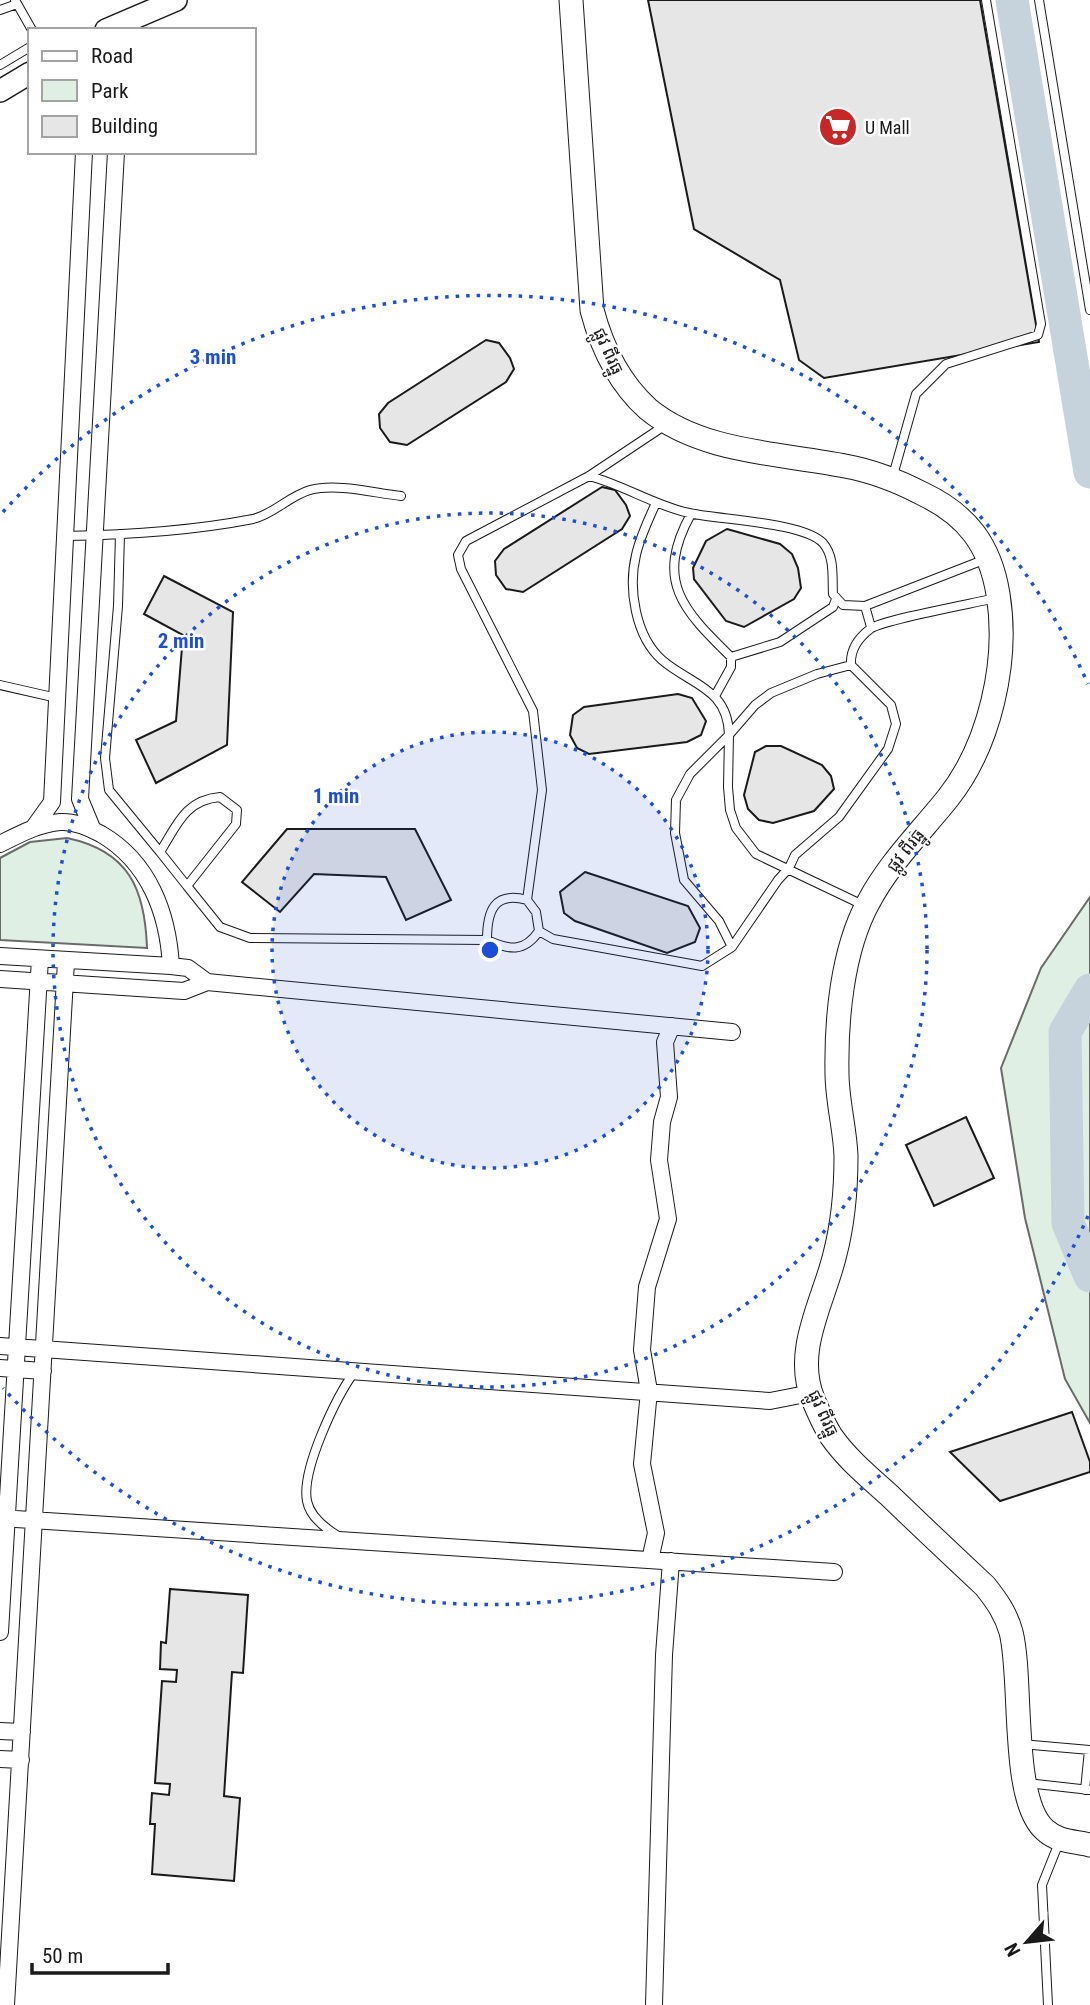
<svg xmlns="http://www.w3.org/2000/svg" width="1090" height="2005" viewBox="0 0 1090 2005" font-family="'Roboto Condensed','Noto Sans Khmer',sans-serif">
	<rect width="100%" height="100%" fill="#fff"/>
	<path fill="#e0efe3" stroke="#6a6a6a" stroke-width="2" d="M67,838c62,13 78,51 80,110l-147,-8v-82l30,-16z
		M1090,897v526l-25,-44 -40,-161 -24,-150 40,-100z"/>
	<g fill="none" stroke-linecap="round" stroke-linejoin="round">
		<path stroke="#c6d2dc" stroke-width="33" d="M1012,0l78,472
			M1090,990l-25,42 3,191 22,53"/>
	</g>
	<path fill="#e6e6e6" stroke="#1a1a1a" stroke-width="2" d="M648,0h332l59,342 -215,36 -25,-18 -19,-80 -86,-51z
		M486,340l13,3 11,15 4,11 -8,13 -99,63 -17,-3 -10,-14 -1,-14 9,-11z
		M602,487l13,3 11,15 4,11 -8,13 -99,63 -17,-3 -10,-14 -1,-14 9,-12z
		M727,529l53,15 12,10 6,14 3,20 -7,11 -50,28 -18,-6 -32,-42 -1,-11 13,-27z
		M164,576l69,36 -6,133 -71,38 -20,-43 40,-19 7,-86 -39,-21z
		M678,694l14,4 14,23 -5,14 -14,7 -98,12 -12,-6 -7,-13 3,-20 11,-8z
		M766,746h15l41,19 9,11 3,13 -20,22 -41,12 -14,-3 -11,-11 -4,-14 11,-43z
		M287,829h128l36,71 -45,20 -20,-43 -72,-3 -34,38 -38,-30z
		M585,872l103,34 12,22 -5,14 -28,11 -92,-32 -11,-8 -4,-21z
		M966,1117l28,61 -60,28 -28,-61z
		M1072,1412l18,50v10l-90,29 -50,-49z
		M170,1589l78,6 -5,78 -11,-1 -8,124 16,2 -6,83 -82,-7 3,-50h-5l2,-31 17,2 1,-11 -15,-1 7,-102 14,1 1,-12 -17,-1 1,-27 5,1z"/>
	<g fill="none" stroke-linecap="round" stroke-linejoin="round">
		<defs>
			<path id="service" d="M15,0l17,30
				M1039,0l51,310
				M0,10l17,-6
				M0,65l30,-18
				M667,424l-78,52 -123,65 -8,14 3,14 72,142 9,79 -15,110 9,12 3,19 14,8 149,27 30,-19 46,-67 11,-12 6,-13 44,-38 49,-68 8,-25 -5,-19 -40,-40c-1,-15 6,-26 19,-36 11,-9 105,-26 126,-31
				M589,476c35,9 64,29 100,37 31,7 114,9 134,30 12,14 9,34 10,51l10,11 22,1 121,-47
				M892,479l24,-85 30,-30 92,-29 3,-11 -55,-324
				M655,505c-7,16 -15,32 -19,50 -8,33 -1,81 26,105 29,25 66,28 67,75l-39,39 -14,26 -1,33 9,47 35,41 13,26
				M691,514c-37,67 -8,96 40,143v10l-16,29
				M120,534l-2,72 -13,152 4,32 51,62
				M65,536c63,-1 126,-5 188,-17 21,-5 36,-23 57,-29 27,-7 64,3 91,6
				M865,606l6,21
				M731,657l49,-15 53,-35 3,-8
				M851,665l-34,9 -46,19 -16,12 -26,30 -1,52 2,23 6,18 20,26 107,51
				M0,685l57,13
				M187,886l-27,-34c17,-27 25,-52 60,-55l17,13 -1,14 -49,62 33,41 30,11 237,2
				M527,900c-33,-9 -40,11 -40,40 22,10 37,13 52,-9
				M338,1536c-13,-8 -28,-19 -31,-35 -6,-31 29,-104 48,-130
				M1021,1744l69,6
				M1027,1783l63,7
				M1085,1790l4,-40
				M1048,2005l-6,-120 18,-45"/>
			<path id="minor" d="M34,827l18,-25 32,-650
				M92,828l-12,-29 36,-647
				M0,844c20,-10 38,-20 60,-22 13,-1 30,6 41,12 48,28 67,79 70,132
				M0,956l171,10 17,2 19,14
				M0,979l184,12 23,-9 525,50
				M0,1346l770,55 41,-8
				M0,1368l43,3
				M0,1518l834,54
				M650,1560l6,-27 -14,-69 7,-73 -7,-41 5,-63 21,-68 -9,-59 3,-38 7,-25 -4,-55 7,-16
				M0,1632l40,-673
				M0,1731l22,1
				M0,1759l21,1
				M6,2005l60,-1043
				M654,2005l10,-350 7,-94"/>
			<path id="tertiary" d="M106,30l70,-30
				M0,91l30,-18"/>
			<path id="secondary" d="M571,0l21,310c10,38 26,72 56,99 53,44 133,44 197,57 28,5 53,15 78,28 44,21 67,51 75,100 11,67 -8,151 -50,204 -28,35 -59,65 -80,105 -26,48 -32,117 -31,170 0,28 8,55 9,83 0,32 -3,67 -11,98 -11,47 -42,96 -22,145 5,12 11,26 18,37 16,23 38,41 58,59 32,31 64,61 96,91 12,15 21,28 26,46 12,47 -1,168 34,198 13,12 29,11 45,15"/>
		</defs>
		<use href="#service" stroke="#1a1a1a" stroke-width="10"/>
		<use href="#minor" stroke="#1a1a1a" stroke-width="18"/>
		<use href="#tertiary" stroke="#1a1a1a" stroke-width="24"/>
		<use href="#secondary" stroke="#1a1a1a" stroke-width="25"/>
		<use href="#service" stroke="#fff" stroke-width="8"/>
		<use href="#minor" stroke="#fff" stroke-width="16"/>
		<use href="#tertiary" stroke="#fff" stroke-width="21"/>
		<use href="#secondary" stroke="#fff" stroke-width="23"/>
	</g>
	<circle cx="490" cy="950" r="218" fill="#1d4ed8" fill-opacity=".12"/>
	<g fill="none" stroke="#1d4ed8" stroke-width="3.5" stroke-dasharray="3.5 7">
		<circle cx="490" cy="950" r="218"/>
		<circle cx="490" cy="950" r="437"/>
		<path d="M1088 1216A655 655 0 0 1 3 1388M3 512A655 655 0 0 1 1088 684"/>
	</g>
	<defs>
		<symbol id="supermarket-disc" viewBox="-11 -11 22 22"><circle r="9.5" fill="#c62828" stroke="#fff"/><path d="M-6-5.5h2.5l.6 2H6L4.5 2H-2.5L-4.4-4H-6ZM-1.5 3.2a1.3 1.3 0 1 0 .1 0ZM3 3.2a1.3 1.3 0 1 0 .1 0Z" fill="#fff"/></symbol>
	</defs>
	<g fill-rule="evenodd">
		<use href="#supermarket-disc" x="816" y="105" width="44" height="44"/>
	</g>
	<g text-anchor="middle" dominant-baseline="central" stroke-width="5" stroke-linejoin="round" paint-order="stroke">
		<g font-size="18" fill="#1a1a1a" stroke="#fff" text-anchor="start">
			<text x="865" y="127">U Mall</text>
		</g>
		<g font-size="18" fill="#1a1a1a" stroke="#fff">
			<text transform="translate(609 351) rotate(65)">ផ្លូវ ពីរធ្នូ</text>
			<text transform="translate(905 850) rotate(-52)">ផ្លូវ ពីរធ្នូ</text>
			<text transform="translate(824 1413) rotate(65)">ផ្លូវ ពីរធ្នូ</text>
		</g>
	</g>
	<circle cx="490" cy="950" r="10" fill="#1d4ed8" stroke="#fff" stroke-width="3.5"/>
	<g font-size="21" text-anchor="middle" font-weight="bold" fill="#1d4ed8" stroke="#fff" stroke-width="5" stroke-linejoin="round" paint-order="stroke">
		<text x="213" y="364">3 min</text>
		<text x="181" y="648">2 min</text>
		<text x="336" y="803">1 min</text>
	</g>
	<rect x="28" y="28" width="228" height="126" fill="#ffffff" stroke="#a3a3a3" stroke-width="2"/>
	<rect x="42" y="51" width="35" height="10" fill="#ffffff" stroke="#a3a3a3" stroke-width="2"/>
	<text x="91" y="63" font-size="21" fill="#1a1a1a">Road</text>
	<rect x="42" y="80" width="35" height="21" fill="#e0efe3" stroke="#a3a3a3" stroke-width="2"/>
	<text x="91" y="98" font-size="21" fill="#1a1a1a">Park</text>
	<rect x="42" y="116" width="35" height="21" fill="#e6e6e6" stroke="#a3a3a3" stroke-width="2"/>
	<text x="91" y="133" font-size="21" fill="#1a1a1a">Building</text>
	<g transform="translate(1027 1942) rotate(242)" stroke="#ffffff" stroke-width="5" paint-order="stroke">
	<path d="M0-5L12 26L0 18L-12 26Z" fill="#1a1a1a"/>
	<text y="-10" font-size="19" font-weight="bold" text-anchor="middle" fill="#1a1a1a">N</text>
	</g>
	<path d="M32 1963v10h136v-10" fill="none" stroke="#1a1a1a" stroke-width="3.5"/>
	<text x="42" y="1963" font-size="21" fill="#1a1a1a" stroke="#ffffff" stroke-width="5" paint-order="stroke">50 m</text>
</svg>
